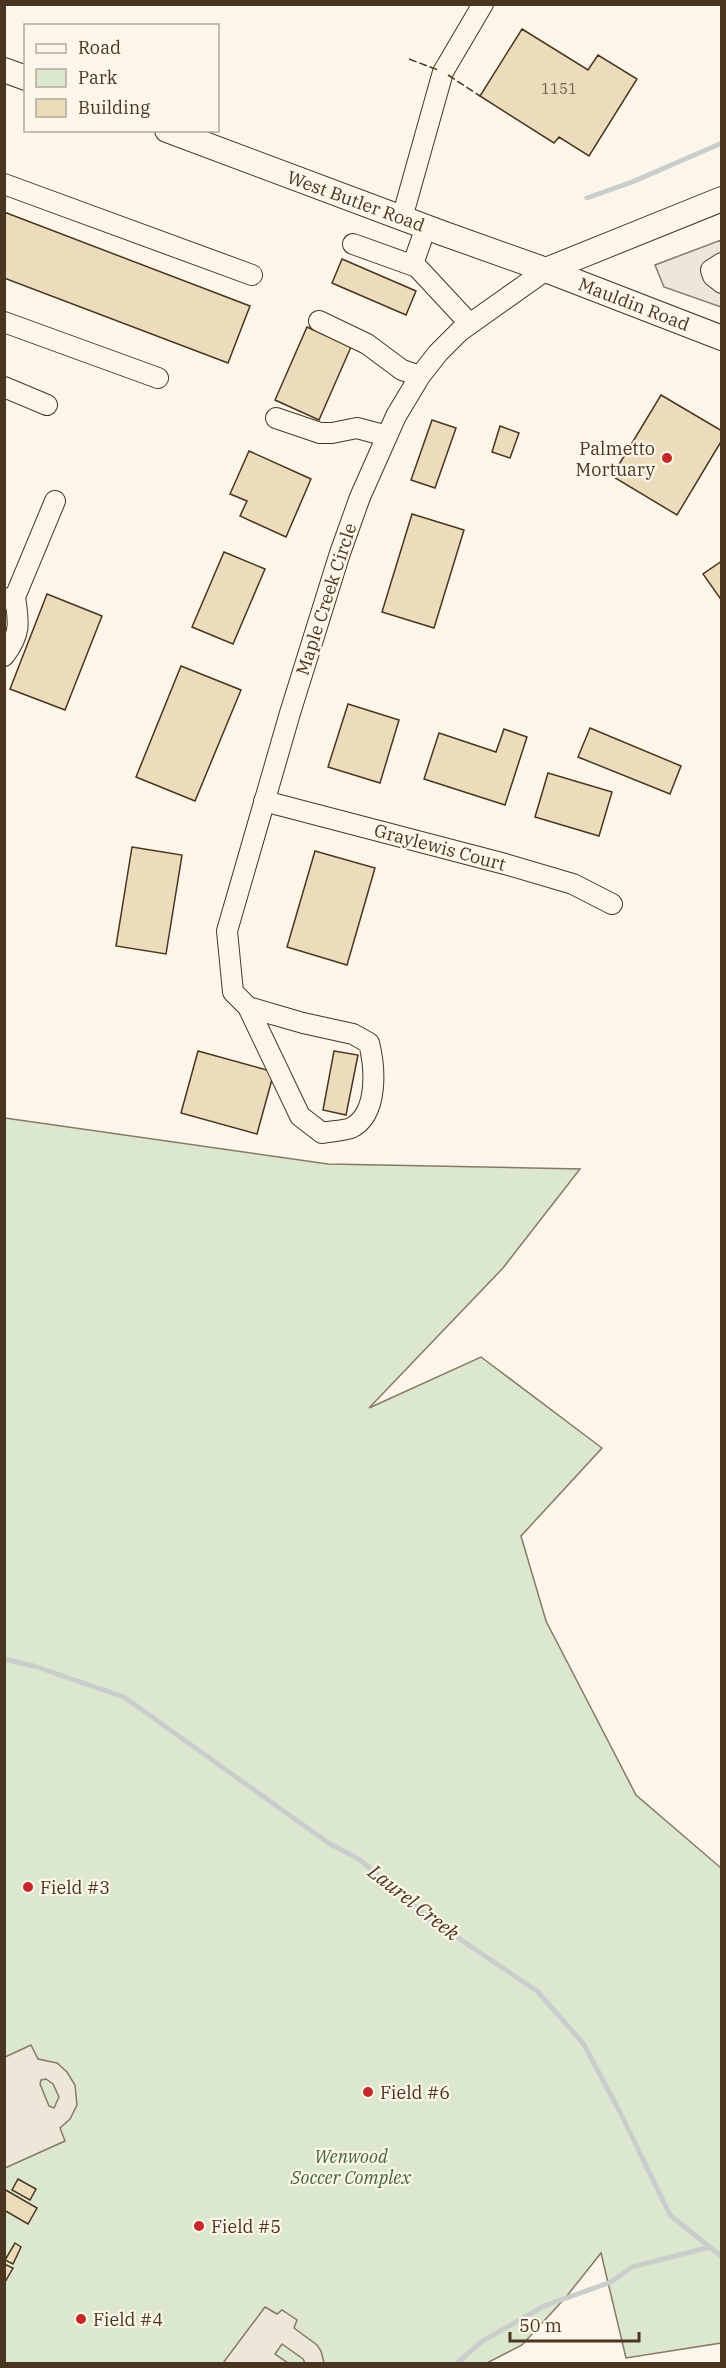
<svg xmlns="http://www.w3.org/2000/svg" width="726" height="2368" viewBox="0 0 726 2368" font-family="'IBM Plex Serif',serif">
	<rect width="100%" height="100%" fill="#fbf6e9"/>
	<path fill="#dce7d0" stroke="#887966" stroke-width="1.5" d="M5,1118l323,46 252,5 -77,99 -134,140 112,-51 121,91 -81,88 25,85 90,174 85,73v475l-95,15 -25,-105 -35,44 -44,48 -35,18 -482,1z"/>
	<path fill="#ede7d9" stroke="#887966" stroke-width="1.5" fill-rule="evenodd" d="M721,240v67l-57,-20 -9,-22z
		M31,2045l7,14 19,4 10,9 8,13 2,20 -7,14 -10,9 5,13 -60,27v-111zM46,2079l7,5 6,13 -5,11 -5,-2 -9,-22 1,-4z
		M265,2307l12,7 5,-4 15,10 -3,8 23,17 4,6 3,12h-19l-2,-4 -21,-15 -7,10 13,9h-65z"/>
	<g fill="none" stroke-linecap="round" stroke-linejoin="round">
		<path stroke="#c9cecd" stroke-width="5" d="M587,198l45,-16 90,-39
			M4,1659l30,7 90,31 203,145 33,18 73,61 104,70 46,52 37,69 50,103 52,42
			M456,2364l25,-22 63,-36 67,-24 21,-15 78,-20"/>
	</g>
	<path fill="#ecdcbc" stroke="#4a3520" stroke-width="1.5" d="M522,29l66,41 10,-15 39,24 -48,77 -30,-19 -5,6 -74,-47z
		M4,212l246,94 -22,57 -224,-85z
		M342,259l74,32 -10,24 -74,-32z
		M307,327l44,20 -32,73 -44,-20z
		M661,395l61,36v9l-45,75 -65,-39z
		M432,420l24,8 -21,60 -24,-8z
		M500,426l19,7 -9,25 -18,-6z
		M249,451l62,28 -25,58 -46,-21 7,-15 -17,-7z
		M412,514l52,16 -30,98 -52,-16z
		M224,552l41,17 -32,75 -41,-17z
		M722,561v40l-19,-27z
		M47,594l55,22 -37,94 -55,-21z
		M181,666l60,24 -46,111 -59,-24z
		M348,704l51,16 -19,63 -52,-16z
		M590,728l91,38 -11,28 -92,-37z
		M504,729l23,8 -22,68 -81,-26 15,-46 57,19z
		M548,773l64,19 -13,44 -64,-19z
		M132,847l50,8 -16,99 -50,-8z
		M315,851l60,17 -28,97 -60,-18z
		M198,1051l76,21 -17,62 -76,-21z
		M334,1051l24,4 -12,60 -23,-5z
		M18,2179l18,10 -6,11 -18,-10z
		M4,2189l33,19 -9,16 -24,-14z
		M15,2243l6,4 -8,17 -8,-4z
		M4,2264l9,4 -8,14 -1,-1z"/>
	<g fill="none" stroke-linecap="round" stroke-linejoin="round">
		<defs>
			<path id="minor" d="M4,184l248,91
				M402,218l41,-146 40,-68
				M353,244l64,23 53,57
				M722,263l-11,7 2,6 9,7
				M413,264l13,-37
				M319,321l48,23 35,26 18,6
				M4,322l154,56
				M4,387l43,18
				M276,418l44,15h12l25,-5 30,8
				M15,597l40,-96
				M4,599l11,-2c4,26 6,37 -11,59
				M264,801l241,63 68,20 39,20
				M248,1007l55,16 50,11 16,9c6,24 10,71 -18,85 -8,3 -20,3 -29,5l-22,-17 -52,-109 -15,-15 -6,-61 63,-218 50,-160 20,-56 36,-81 24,-40 18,-23 22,-22 86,-61"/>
			<path id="major" d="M4,70l22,8
				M167,130l275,103 104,37 176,68
				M546,270l176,-71"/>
		</defs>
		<use href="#minor" stroke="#4a3520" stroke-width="22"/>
		<use href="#major" stroke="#4a3520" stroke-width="26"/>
		<use href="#minor" stroke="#fbf6e9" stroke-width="20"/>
		<use href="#major" stroke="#fbf6e9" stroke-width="24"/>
		<path stroke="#4a3520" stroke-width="1.5" stroke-dasharray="8 3" stroke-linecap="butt" d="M409,59l29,11
			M448,75l32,21"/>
	</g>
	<g fill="#c62828" stroke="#fbf6e9" stroke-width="2">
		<circle cx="667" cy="458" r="6"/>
		<circle cx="28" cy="1887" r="6"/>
		<circle cx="368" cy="2092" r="6"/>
		<circle cx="199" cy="2226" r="6"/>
		<circle cx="81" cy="2319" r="6"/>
	</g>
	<g text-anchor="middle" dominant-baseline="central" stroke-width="4.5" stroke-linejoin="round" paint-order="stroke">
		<g font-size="15" fill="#725f47">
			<text x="559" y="88">1151</text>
		</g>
		<g font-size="18" fill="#4a3520" stroke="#fbf6e9">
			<text transform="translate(356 201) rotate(20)">West Butler Road</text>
			<text transform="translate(634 304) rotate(21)">Mauldin Road</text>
			<text transform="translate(326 599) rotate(-72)">Maple Creek Circle</text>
			<text transform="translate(440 847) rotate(15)">Graylewis Court</text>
		</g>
		<g font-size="18" fill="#4a3520" stroke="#fbf6e9" text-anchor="start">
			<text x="655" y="448" text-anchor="end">Palmetto<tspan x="655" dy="21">Mortuary</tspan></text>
			<text x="40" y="1887">Field #3</text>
			<text x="380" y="2092">Field #6</text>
			<text x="211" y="2226">Field #5</text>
			<text x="93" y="2319">Field #4</text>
		</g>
		<g font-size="18" font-style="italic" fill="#436837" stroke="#fbf6e9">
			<text x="351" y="2156">Wenwood<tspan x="351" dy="21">Soccer Complex</tspan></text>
		</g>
		<g font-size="20" font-style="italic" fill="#4a3520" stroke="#fbf6e9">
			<text transform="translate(414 1902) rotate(38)">Laurel Creek</text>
		</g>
	</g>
	<rect width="726" height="2368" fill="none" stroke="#4a3520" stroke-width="12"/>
	<rect x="24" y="24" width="195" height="108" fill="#fbf6e9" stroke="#b4a999" stroke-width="1.5"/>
	<rect x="36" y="44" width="30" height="9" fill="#fbf6e9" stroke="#b4a999" stroke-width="1.5"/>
	<text x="78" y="54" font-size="18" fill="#4a3520">Road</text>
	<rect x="36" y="69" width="30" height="18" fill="#dce7d0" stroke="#b4a999" stroke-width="1.5"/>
	<text x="78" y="84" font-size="18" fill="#4a3520">Park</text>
	<rect x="36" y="99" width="30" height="18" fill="#ecdcbc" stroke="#b4a999" stroke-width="1.5"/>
	<text x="78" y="114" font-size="18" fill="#4a3520">Building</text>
	<path d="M510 2332v9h129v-9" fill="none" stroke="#4a3520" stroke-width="3"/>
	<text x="519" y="2332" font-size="18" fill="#4a3520" stroke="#fbf6e9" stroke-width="4.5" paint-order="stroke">50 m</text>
</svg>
